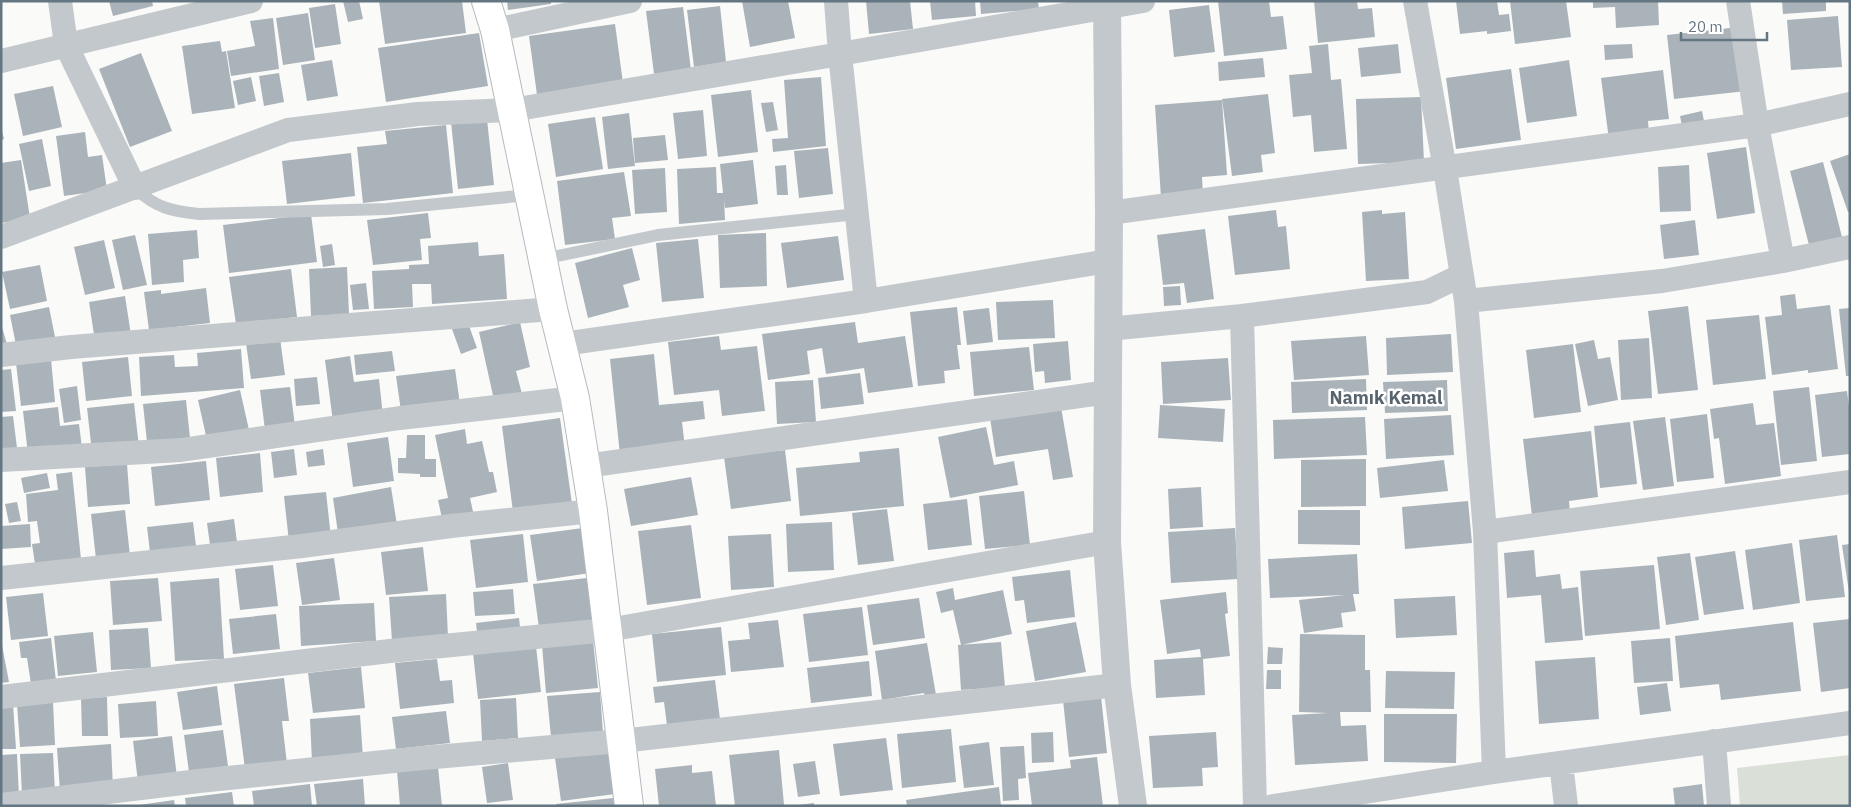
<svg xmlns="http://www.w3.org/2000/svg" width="1851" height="807" viewBox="0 0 1851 807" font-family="'IBM Plex Sans',sans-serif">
	<rect width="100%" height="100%" fill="#fafaf8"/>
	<path fill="#dadfd7" d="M1850,755v51h-110l-3,-38z"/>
	<path fill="#aab3b9" d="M109,1h43l1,5 -40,10z
		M343,1h16l4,18 -15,3z
		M379,1h83l4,32 -81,11z
		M507,1h44v3l-43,6z
		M742,1h46l7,37 -45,9z
		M866,1h44l3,28 -44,5z
		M930,1h45l1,15 -44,4z
		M980,1h58l1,8 -58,5z
		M1218,1h51l2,16 12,-1 4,33 -63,7z
		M1314,1h43l1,8 14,-1 3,29 -57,6z
		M1456,1h41l2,14 10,-1 2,17 -24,3v-3l-27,3z
		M1510,1h56l5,36 -56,7z
		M1593,1h65l1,24 -43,3 -1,-21 -22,1z
		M1782,1h44v10l-43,3z
		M335,4l6,40 -26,4 -6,-40z
		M1209,5l6,47 -41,5 -5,-47z
		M720,6l6,56 -32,5 -7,-57z
		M683,7l8,63 -37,4 -8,-63z
		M308,13l7,47 -32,5 -7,-47z
		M1838,16l4,51 -51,3 -4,-50z
		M273,18l6,51 -48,7 -4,-25 28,-5 -5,-25z
		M615,24l8,59 -86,12 -8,-59z
		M1739,27l7,64 -72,8 -7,-64z
		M479,33l9,53 -102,16 -8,-54z
		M220,41l2,11 4,-1 9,57 -43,6 -10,-68z
		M1328,44l3,36 10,-1 6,70 -33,3 -3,-37 -18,2 -4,-42 23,-2 -3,-27z
		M1398,44l3,29 -40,4 -3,-29z
		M1632,44l1,14 -28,2 -1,-15z
		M141,53l31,78 -42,16 -31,-78z
		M1263,58l2,19 -46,4 -1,-19z
		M332,60l6,36 -31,5 -6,-36z
		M1569,60l8,56 -50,7 -8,-55z
		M1511,69l10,71 -65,9 -10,-71z
		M1663,70l6,49 -21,2 1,13 -40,6 -8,-62z
		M279,73l5,29 -20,4 -5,-30z
		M251,77l5,24 -18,4 -5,-24z
		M821,77l5,69 -53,6 -1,-13 16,-1 -4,-58z
		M53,86l9,41 -39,9 -9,-42z
		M751,90l7,62 -40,5 -7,-62z
		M1268,94l7,59 -14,2 2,17 -31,4 -10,-77z
		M1421,97l3,65 -66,2 -2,-65z
		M1222,100l5,75 -25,2 1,18 -42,3 -6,-93z
		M773,102l5,28 -12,2 -5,-29z
		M703,110l4,46 -29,3 -5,-46z
		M1702,111l3,15 -22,5 -3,-15z
		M629,113l6,53 -27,3 -6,-52z
		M595,117l8,52 -47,8 -8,-53z
		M487,119l7,66 -36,4 -7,-67z
		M446,125l7,68 -90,10 -6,-56 30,-3 -2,-13z
		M1,127l3,12 -3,1z
		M85,132l3,25 14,-2 5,35 -43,6 -8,-60z
		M665,135l3,25 -33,3 -2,-25z
		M42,139l9,47 -22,5 -10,-47z
		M1746,147l9,66 -38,6 -10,-66z
		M828,148l5,46 -34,4 -5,-47z
		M351,153l4,43 -68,8 -5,-43z
		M1850,154v58h-2l-18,-51z
		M21,160l9,58 -29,5v-60z
		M753,160l5,44 -33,4 -1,-9 1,21 -46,4 -2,-55 39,-2 1,26h6l-3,-29z
		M1823,162l19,75 -33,8 -19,-74z
		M786,165l2,30h-11l-2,-29z
		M1689,165l2,46 -31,1 -2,-45z
		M665,168l2,44 -32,2 -3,-44z
		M624,172l7,44 -19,2 3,21 -50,6 -8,-64z
		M1276,210l2,17 8,-1 4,43 -55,6 -7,-59z
		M1382,210v4l23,-2 4,67 -43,2 -4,-69z
		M428,213l3,25 -11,1 2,21 -49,5 -6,-45z
		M311,214l6,48 -88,11 -6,-48z
		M1695,220l4,35 -35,4 -4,-34z
		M1205,229l9,70 -27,4 -3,-20 -21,2 -6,-50z
		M197,230l2,28 -16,2 1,22 -32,3 -4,-51z
		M766,233l1,53 -47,2 -2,-53z
		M135,235l12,50 -24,5 -11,-50z
		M838,236l6,44 -57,8 -6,-45z
		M698,239l6,59 -42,4 -6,-59z
		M104,240l11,48 -30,7 -11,-48z
		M478,242l1,14 25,-2 3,45 -75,5 -1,-20h-19l1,23 -39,2 -2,-38 37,-2v-4l20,-1 -1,-18z
		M332,244l3,21 -12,2 -3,-21z
		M632,248l8,32 -17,5 6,22 -41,11 -13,-55z
		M40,265l7,36 -37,8 -8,-37z
		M347,267l2,47 -38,2 -2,-47z
		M291,269l6,48 -61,7 -7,-47z
		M366,283l3,26 -16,1 -3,-25z
		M1180,286l1,19 -17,1 -1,-19z
		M206,288l4,35 -61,7 -5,-38 17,-2v4z
		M1795,294l2,15 33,-4 8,64 -30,4v-3l-36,5 -7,-58 17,-2 -2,-19z
		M125,296l6,39 -36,6 -6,-39z
		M1053,300l2,38 -57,2 -2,-38z
		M1688,306l10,84 -40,4 -10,-83z
		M49,307l6,30 -39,8 -6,-30z
		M957,307l4,38h-4l3,24 -16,2 1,12 -27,3 -8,-74z
		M989,308l4,34 -26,3 -4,-34z
		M1850,308v68h-4l-7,-67z
		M1759,315l7,64 -53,6 -7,-65z
		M520,322l10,45 -14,4 6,23 -28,6 -15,-68z
		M855,322l3,21 47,-7 8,51 -45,6 -4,-25 -38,6 -4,-26 -15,3 3,23 -42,6 -6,-46z
		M468,323l9,25 -16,6 -9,-25z
		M1,324l6,20 -6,1z
		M1451,334l2,38 -66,3 -1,-37z
		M719,336l2,14 36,-4 8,65 -43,5 -3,-26 -45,5 -6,-53z
		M1366,336l3,39 -75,5 -3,-39z
		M280,338l5,37 -34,4 -5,-36z
		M1649,338l3,60 -31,2 -3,-60z
		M1594,340l4,19 12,-2 8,43 -30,6 -13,-62z
		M1068,341l3,39 -26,3 -1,-12 -9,1 -2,-28z
		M1573,344l8,68 -47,6 -8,-68z
		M1029,347l5,43 -60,6 -4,-44z
		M241,349l3,39 -103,8 -2,-39 35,-2 1,12 23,-1 -1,-13z
		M392,351l3,20 -39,4 -2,-20z
		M654,354l5,51 44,-4 2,18 -23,3 3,26 -65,7 -10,-96z
		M350,356l4,26 25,-3 4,37 -50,6 -8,-62z
		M128,357l4,39 -46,5 -4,-39z
		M1228,358l3,42 -68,4 -2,-42z
		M51,359l4,43 -34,4 -5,-43z
		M11,369l5,42 -15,1v-42z
		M455,369l5,35 -59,7 -5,-35z
		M860,373l4,31 -43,5 -3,-31z
		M317,377l3,27 -24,2 -2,-27z
		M1366,379l1,31 -75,3 -1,-31z
		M813,380l3,42 -39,2 -2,-42z
		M1447,380l1,31 -63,2 -2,-31z
		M77,386l4,34 -17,3 -5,-34z
		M290,387l5,39 -30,4 -5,-40z
		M1809,387l8,74 -36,4 -8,-74z
		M240,390l9,40 -42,10 -9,-40z
		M1847,391l3,23v40l-28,3 -7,-62z
		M186,400l4,38 -43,4 -4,-38z
		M134,403l5,44 -47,5 -5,-44z
		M1753,403l3,22 18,-2 7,53 -56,8 -6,-46 -5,1 -4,-30z
		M1160,405l65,4 -2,33 -65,-4z
		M58,407l2,19 19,-2 3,24 -54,6 -5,-43z
		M1061,407l12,70 -20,3 -5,-31 -52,8 -6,-39z
		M1707,414l7,64 -37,4 -7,-63z
		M1451,415l3,40 -68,4 -2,-40z
		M13,416l4,32 -16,2v-33z
		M1365,417l2,38 -93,4 -1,-39z
		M1665,417l9,69 -31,4 -10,-69z
		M560,418l12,86 -59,8 -11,-86z
		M1630,422l7,62 -37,4 -6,-62z
		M986,427l8,38 20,-4 4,24 -68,13 -12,-61z
		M465,429l2,15 15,-3 7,31h4l4,20 -27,6 4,18 -31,7 -5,-23 10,-2 -13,-63z
		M1591,431l7,66 -29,4 1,11 -38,4 -9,-77z
		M407,435h18v24h11v18h-16v-3l-22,-1v-15h8z
		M388,437l6,44 -41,6 -6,-44z
		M899,448l5,58 -104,10 -4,-48 64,-6 -1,-10z
		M294,449l3,26 -23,3 -3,-26z
		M323,449l2,16 -17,2 -2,-15z
		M785,450l6,51 -60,8 -7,-52z
		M260,453l3,39 -43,5 -4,-39z
		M1366,459v47l-65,1v-47z
		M1444,460l4,31 -68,7 -3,-30z
		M206,461l4,39 -55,6 -4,-39z
		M127,464l3,40 -42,3 -3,-40z
		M72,472l9,87 -46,5 -3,-20 8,-1 -3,-22 -9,1 -2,-28 32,-4 -2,-16z
		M47,473l3,15 -26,5 -3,-15z
		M691,477l7,38 -67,11 -7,-37z
		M391,487l6,38 -59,8 -5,-35z
		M1201,487l2,40 -33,2 -2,-40z
		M1024,491l6,54 -45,4 -6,-53z
		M326,492l5,46 -42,4 -5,-46z
		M967,499l5,46 -44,5 -5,-46z
		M1468,501l4,42 -67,6 -3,-42z
		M17,502l4,19 -12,2 -4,-19z
		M887,509l7,52 -36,4 -6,-52z
		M125,510l5,46 -34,3 -5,-45z
		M1298,510h62v35l-62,-1z
		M234,519l3,23 -27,3 -3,-22z
		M193,522l3,24 -46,6 -3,-25z
		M832,522l2,48 -46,2 -2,-48z
		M30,524l1,23 -30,2v-23z
		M691,525l10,73 -54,7 -9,-74z
		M583,528l7,45 -53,8 -7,-46z
		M1235,528l3,51 -67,4 -3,-51z
		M523,534l5,48 -52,6 -6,-48z
		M771,534l3,53 -43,3 -3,-54z
		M1837,535l8,62 -39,4 -7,-61z
		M1792,543l8,60 -47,7 -8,-60z
		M1850,544v48h-1l-7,-47z
		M423,547l5,44 -42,4 -5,-43z
		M1534,550l2,27 24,-3 2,15 16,-2 5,53 -38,3 -4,-48 -34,3 -3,-45z
		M1735,551l9,58 -40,6 -9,-58z
		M1690,553l9,67 -33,5 -9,-68z
		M1357,554l2,40h-6l3,17 -15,2 2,14 -39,6 -5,-33 47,-5 -76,3 -2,-39z
		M334,558l6,42 -38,5 -6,-42z
		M273,565l5,41 -38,4 -5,-41z
		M1654,565l6,64 -75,7 -5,-65z
		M1070,570l5,47 -48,6 -3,-23 -9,1 -3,-24z
		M158,578l4,43 -49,4 -3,-44z
		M219,578l5,81 -49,2 -5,-79z
		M587,578l5,43 -53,7 -6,-44z
		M953,588l2,12 48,-10 9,44 -51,11 -8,-35 -12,3 -5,-21z
		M513,589l2,25 -40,2 -2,-24z
		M1226,592l2,21 -3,1 5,42 -27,3 2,36 -49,3 -2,-38 47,-3 -1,-8 -33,5 -7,-54z
		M43,593l5,43 -37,4 -5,-43z
		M446,594l2,43 -56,4 -3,-44z
		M1455,596l2,39 -61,3 -2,-39z
		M919,598l6,40 -52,7 -6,-40z
		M374,603l2,38 -75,5 -2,-40z
		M862,607l6,48 -59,7 -6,-48z
		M276,614l4,35 -47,5 -4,-35z
		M519,618l1,9 -43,5 -1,-9z
		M1850,619v69l-29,4 -8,-69z
		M778,620l6,47 -53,5 -3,-31 22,-2 -2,-16z
		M1076,622l10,50 -51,9 -9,-50z
		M1793,622l8,69 -80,9 -2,-16 -39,4 -5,-52z
		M721,627l5,48 -69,7 -5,-48z
		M148,628l3,40 -40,2 -2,-40z
		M93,632l4,40 -39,4 -4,-40z
		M1300,634l65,1v35h5l1,42h-31l1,14 25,-1 2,36 -73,4 -3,-50 36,-2 -29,-1z
		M51,638l5,43 -25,3 -4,-26h-6l-2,-16z
		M1670,638l3,43 -39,2 -3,-42z
		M1,640l8,42 -8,1z
		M593,640l5,48 -52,5 -4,-48z
		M1001,642l4,45 -44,3 -3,-45z
		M927,643l9,52 -11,2 -1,-4 -42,7 -7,-49z
		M536,646l5,46 -63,7 -5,-46z
		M1268,647l15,1 -1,16h-15z
		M1595,657l4,62 -60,5 -4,-63z
		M437,659l3,22 12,-1 2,23 -54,6 -5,-46z
		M869,661l3,35 -61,7 -4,-35z
		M361,667l4,41 -52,5 -5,-40z
		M1267,670h14v19h-15z
		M1386,671l69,1 -1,37 -69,-1z
		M284,678l5,43h-7l5,43 -42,5 -11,-85z
		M715,680l6,47 -53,6 -4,-31 -9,1 -2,-16z
		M1667,683l4,28 -31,4 -3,-28z
		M217,686l5,39 -39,5 -6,-38z
		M600,692l3,41 -52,4 -4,-41z
		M1101,696l6,57 -38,4 -6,-57z
		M107,697l1,39h-26l-1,-38z
		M516,698l2,40 -36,3 -2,-41z
		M156,701l2,35 -38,2 -2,-34z
		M53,702l2,43 -35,2 -3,-43z
		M13,704l3,45h-15v-44z
		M446,711l4,32 -54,6 -4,-32z
		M1384,714h73l-1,49 -72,-1z
		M360,715l3,43 -51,4 -2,-43z
		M951,729l5,53 -54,6 -5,-54z
		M223,730l5,36 -39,6 -5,-37z
		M1053,732l1,30 -22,1 -1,-30z
		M1216,732l2,35 -16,1 1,18 -50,2 -4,-52z
		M172,736l5,41 -39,5 -5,-41z
		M886,738l7,52 -53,6 -7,-52z
		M989,742l5,43 -30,3 -5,-42z
		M111,744l2,44 -53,3 -3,-43z
		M1024,746l2,32 -8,1 1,21 -16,1 -3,-54z
		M618,750l5,43 -62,8 -6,-43z
		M779,750l5,55 -49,1 -6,-51z
		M53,753l2,40 -33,2 -2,-41z
		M17,754l2,43 -18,1v-43z
		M1097,757l6,49h-71l-4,-33 43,-5 -1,-8z
		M815,761l5,33 -22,3 -5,-33z
		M508,763l5,37 -26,3 -5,-36z
		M692,765v8l20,-2 4,35h-57l-4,-37z
		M438,767l4,39h-42l-3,-35z
		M363,779l2,27h-48l-3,-22z
		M310,784l2,22h-58l-2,-15z
		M1702,784l2,22h-29l-2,-18z
		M999,787l2,19h-94l-1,-6z
		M232,792l2,14h-48l-1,-8z
		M623,797l1,9h-68v-2z
		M174,800l1,6h-36v-1z
		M814,803v3h-16v-1z"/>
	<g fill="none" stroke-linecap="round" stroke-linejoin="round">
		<defs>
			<path id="secondary" d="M486,1l9,29 58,279 22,89 18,113 36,295"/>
		</defs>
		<use href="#secondary" stroke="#b3babf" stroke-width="30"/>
		<path stroke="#c3c8cc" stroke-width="12" d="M135,188c21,20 36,23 64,26l188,-5 142,-14
			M543,259l115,-24 199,-21"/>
		<path stroke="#c3c8cc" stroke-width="24" d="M60,1l6,44 69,143
			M1415,1l30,168 21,132 19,231
			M1738,1l19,124 26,136
			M495,30l135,-29
			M1,61l250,-60
			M1109,213l648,-88 93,-21
			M1,237l287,-107 130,-16 94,-4 328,-56 -4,-53
			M1108,261l-242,40 -26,-247 303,-53
			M1466,301l196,-20 121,-20 67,-14
			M1242,316l13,490
			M1108,329l134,-13 185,-24 35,-17
			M563,344l303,-43
			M1,355l70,-8 482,-38
			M1,460l180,-10 219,-32 175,-20
			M586,466l522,-74
			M1,578l301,-32 149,-20 142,-15
			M1,697l389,-46 218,-21 499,-88
			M1714,741l5,65
			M1561,763l5,43
			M1494,772l-9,-240 365,-50
			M1,805l198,-24 224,-23 198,-17 496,-56
			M1273,806l221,-34 356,-49"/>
		<path stroke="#c3c8cc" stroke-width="28" d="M1108,1l-1,5 2,207 -2,329 10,143 16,121"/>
		<use href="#secondary" stroke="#fff" stroke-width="28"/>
	</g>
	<g text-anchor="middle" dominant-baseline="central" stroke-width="5" stroke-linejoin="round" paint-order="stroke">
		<g font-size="18" font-weight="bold" fill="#57646e" stroke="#fff">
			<text x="1386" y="397">Namık Kemal</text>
		</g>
	</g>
	<rect width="1851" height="807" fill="none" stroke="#657683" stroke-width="5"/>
	<path d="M1681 32v8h86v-8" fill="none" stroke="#657683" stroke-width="2.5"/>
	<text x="1688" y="32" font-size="15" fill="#657683" stroke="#ffffff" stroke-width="4" paint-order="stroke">20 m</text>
</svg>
